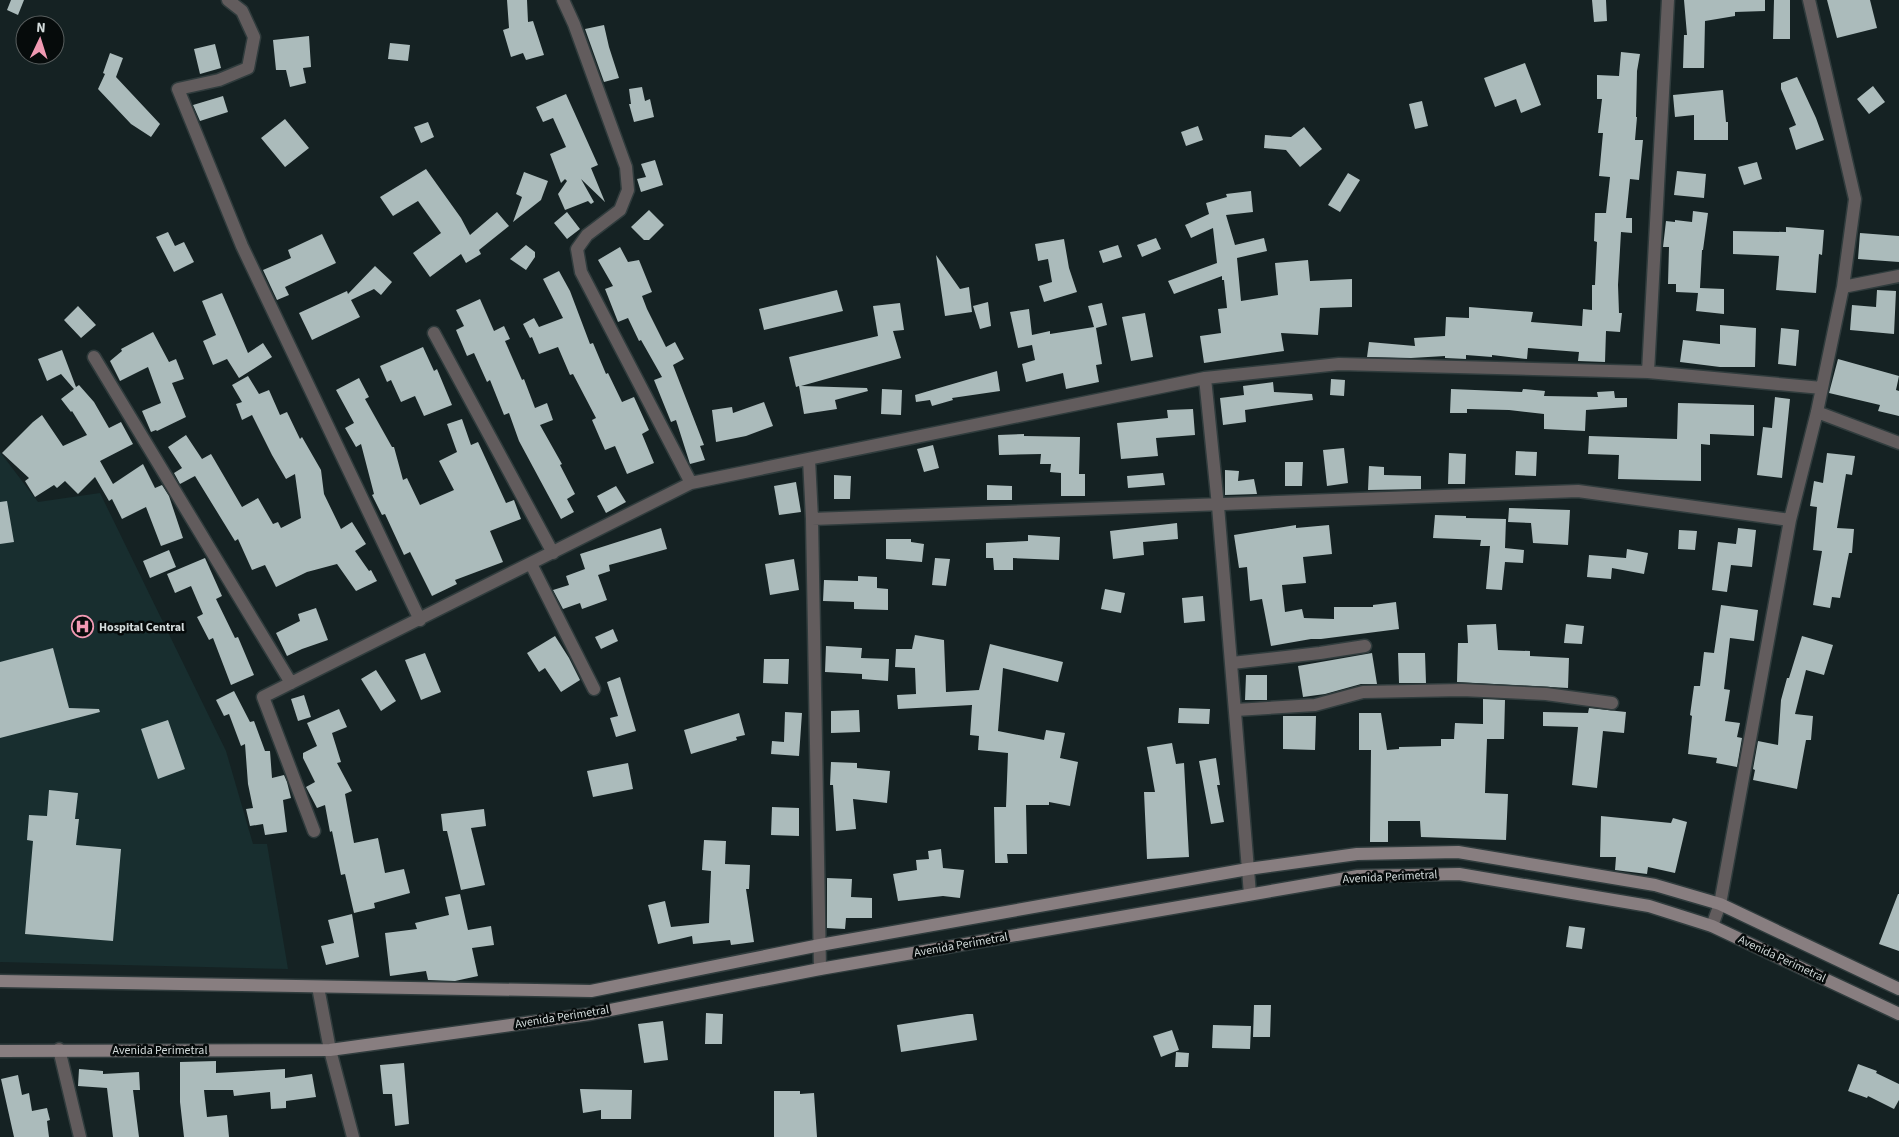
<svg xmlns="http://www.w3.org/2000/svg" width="1899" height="1137" viewBox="0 0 1899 1137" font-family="'Source Sans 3',sans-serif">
	<rect width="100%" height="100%" fill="#152223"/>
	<path fill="#182e2f" d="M0,452l38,50 62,-9 126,258 27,93h14l21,125 -288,-7z"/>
	<path fill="#abbbbb" d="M11,0h13l-6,15 -11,-5z
		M507,0h20l1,22 5,-1 11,34 -18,5 -3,-7 -12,4 -8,-27 6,-2z
		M1592,0h14l1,21 -13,1z
		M1684,0h81v11l-30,1v4l-30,5 -1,47h-21l1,-33h3z
		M1774,0h16v39h-17z
		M1827,0h43l7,28 -40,10z
		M604,25l5,22 10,31 -15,4 -19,-53z
		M309,36l2,31 -8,1 3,15 -16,4 -4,-17h-10l-3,-30z
		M390,43l20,2 -2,16 -20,-2z
		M215,44l6,24 -21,6 -6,-25z
		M1621,52l19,2 -3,17 -1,46h1l-2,23h8l-4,40 -9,-1 -4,39h6v15l-11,-1 -3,53 1,28h3l-2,19 -14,-1 -1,31 -27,-1 1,-9 -51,-4 -1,11 -35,-4v2l-26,-2v4l-21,-1v-2l-34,2 -44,-1 2,-15 46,4 -1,-8 31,-2 1,-19 23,1v-11l64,5 -2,10 51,4 1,-17 9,1v-25h3l2,-43 -3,-1 1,-28h11l4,-36 -11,-1 4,-43h-5l4,-34h-5v-24l22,1z
		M110,53l13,5 -7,19 44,47 -9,13 -20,-13 -33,-35 7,-15 -2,-1z
		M1525,63l16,42 -20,8 -5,-14 -21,8 -11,-29z
		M1797,77l19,41 8,22 -28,10 -7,-22 7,-3 -15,-36v-6z
		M1873,86l12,16 -16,12 -12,-15z
		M642,87l3,14 5,-2 4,18 -20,5 -5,-18h2l-2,-15z
		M1723,90l3,32h2v18h-34v-25l-19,2 -2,-22z
		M566,94l32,71 -7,3 14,34 -24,-23 13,23 -3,2 -3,-3 -23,9 -7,-16 9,-13 -2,-2 -4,4 -11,-29 16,-7 -13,-29 -10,4 -7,-15z
		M223,96l5,16 -28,9 -7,-16z
		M1422,101l6,25 -13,3 -6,-25z
		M285,119l24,29 -24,19 -24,-29z
		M428,122l6,15 -13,6 -7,-16z
		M1198,126l5,14 -17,6 -5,-14z
		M1304,127l18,22 -22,18 -14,-17 -22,-2 1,-13 26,2z
		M655,160l8,25 -22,7 -4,-13 9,-2 -5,-13z
		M1757,162l5,17 -18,6 -6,-18z
		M426,169l35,49 9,17 27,-23 12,14 -30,24 2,4 -15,9 -5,-9 -31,23 -17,-24 28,-20 -23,-32 -25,15 -13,-19z
		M1677,171l29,3 -2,24 -30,-3z
		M524,172l24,9 -7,19 -28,22 9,-25 -6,-3z
		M1348,173l12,7 -20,32 -12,-7z
		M1251,191l2,21 -27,3 9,30 29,-7 3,13 -30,7 4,43 37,-6 -3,-32 33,-3 2,21 42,-2v28l-32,1 -2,27 -37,-2 3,18 -80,12 -4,-27 21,-3 -3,-24 9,-1 -3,-28h-2v-4l-48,18 -6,-13 49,-18 -4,-35 -22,10 -6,-13 24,-11 -3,-11 21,-6 -1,-3z
		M649,210l15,15 -15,15h-5l-13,-13z
		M1693,211l15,2 -5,37h-1l-2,38 24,1v25l-28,-3 2,-18 -22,-1v-8h-8l1,-37h-6l3,-26 9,1v-2l17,2z
		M567,212l13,17 -13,10 -13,-16z
		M1786,227l38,3 -2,25 -3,-1 -3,39 -40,-3 3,-34 -46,-2v-23l53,1z
		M168,232l7,14 9,-4 10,20 -20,10 -18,-35z
		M1860,233l39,3v26l-41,-3z
		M322,234l14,29 -51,24 4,8 -12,5 -14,-30 28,-12 -3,-8z
		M1156,238l5,11 -19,8 -5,-12z
		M1064,239l5,29 8,24 -33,10 -5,-16 13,-4 -4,-23 -10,2 -3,-17z
		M526,245l9,7v5l-9,13 -16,-11z
		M1118,245l4,12 -19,6 -4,-12z
		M620,247l8,15 11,-2 13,32 -10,4 5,13 19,38 9,-5 9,17 -11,6 31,80 -4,1 5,14 -15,4 -14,-44 -5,2 -17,-42 8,-3 -21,-37 -2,1 -11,-23 -10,4 -13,-33 8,-3 -15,-26z
		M936,255l24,34 9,-2 3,25 -27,4z
		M375,266l17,16 -11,13 -7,-6 -23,11 9,17 -48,23 -13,-27 48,-22 1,3z
		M559,271l11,20 20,53 3,-1 13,31 2,-1 14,29 12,-5 15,33 -7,4 12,29 -27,11 -12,-28 -10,4 -13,-30 4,-2 -23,-44 -3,1 -12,-28 -19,7 -7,-17 -2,1 -7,-14 11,-6 5,9 24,-9 -20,-39z
		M837,290l6,21 -79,19 -5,-21z
		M1877,290l19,1 -2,43 -44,-4 2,-25 24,2z
		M222,293l26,60 15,-10 9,14 -33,21 -12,-19 -14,6 -10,-24 13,-6 -14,-34z
		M480,299l14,32 10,-5 6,13 -5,2 17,39 2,-1 11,29 12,-5 6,17 -13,5 22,39 -2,1 15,29 -8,5 7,13 -13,7 -42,-78 -10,-28 -5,2 -14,-35 -3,2 -13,-29 -7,3 -11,-26 8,-4 -8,-16z
		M988,302l3,24 -11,3 -7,-23z
		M900,303l4,27 -11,1 8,27 -100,28 66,2 1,3 -33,9 2,9 -33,5 -5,-28 -3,1 -7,-30 89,-21 -5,-30z
		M1102,303l5,22 -11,3 6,36 -6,1 3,17 -33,7 -3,-16 -37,9 -4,-18 13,-4 -3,-15 -14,3 -8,-36 19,-3 3,26 18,-4v3l44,-7 -6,-21z
		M78,306l18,19 -15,13 -17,-18z
		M1145,313l8,44 -22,4 -9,-44z
		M1720,325l36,3 -1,39h-35l-40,-5 3,-22 37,4z
		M1781,328l18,2 -3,36 -18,-2z
		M153,332l16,30 7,-3 8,20 -12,4 14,34 -29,14 -1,-1 -5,2 -9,-21 19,-8 -13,-36 -28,14 -10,-20 12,-10 -1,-2z
		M423,347l11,24 3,-2 15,36 -28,11 -9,-20 -14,6 -10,-22 -4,2 -7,-16z
		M62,350l14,37 3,-2 15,17 15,26 12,-6 12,22 -33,17 13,23 30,-20 12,24 7,-3 7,11 14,42 -22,8 -15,-39 -24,12 -10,-20 -3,2 -14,-24 -17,17 -13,-13 -8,7 -3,-3 -19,12 -10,-16 4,-3 -27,-25 31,-31 9,-7 21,31 24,-11 -15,-24 -1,1 -10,-13 13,-10 -13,-15 -14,7 -9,-22z
		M1838,359l61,17 -3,14 3,1v25l-21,-5 2,-6 -51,-12z
		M997,371l3,20 -48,7 1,2 -21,6 -2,-6 -14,2 -1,-7z
		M248,376l11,18 10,-4 11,25 7,-3 13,27 2,-2 19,33 3,24 17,35 11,-7 14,22 -11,7 14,20 2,-1 6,11 -21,10 -19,-27 -30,8 -31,15 -11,-22 -13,5 -14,-31 -3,2 -40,-65 -15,8 -6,-11 8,-5 -14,-21 18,-12 16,24 9,-5 31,53 16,-9 15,26 5,-2 3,6 20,-10 -6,-44 -9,5 -14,-24 -20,-40 -10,5 -6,-16 6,-2 -10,-17z
		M359,378l10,19 -4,2 27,48h2l9,33 4,-2 13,27 34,-15 -15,-29 18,-9 -10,-28 15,-5 9,26 7,-3 28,61 8,-3 7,19 -31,12 13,31 -48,18 2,4 -25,12 -22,-44 -6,3 -19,-41 -3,1 -10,-20 2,-1 -13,-50 -5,3 -11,-19 9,-5 -18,-33z
		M1331,379l14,1 -1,16 -14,-1z
		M1273,382l1,10 38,2 1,6 -68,10 1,12 -23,3 -3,-27 24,-3 -1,-9z
		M882,389l20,1 -1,25 -20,-1z
		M1451,389l71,3 1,-3 22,2 -1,5 54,1 -1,-5 17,-1 1,7h12v9l-41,3 -1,21 -41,-2v-15l-35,-4 -42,-1v4h-17z
		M1775,397l15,2 -8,79 -25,-3 6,-48 9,1z
		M764,402l9,24 -27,10 -30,6 -4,-32 20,-3 1,6z
		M1678,403l76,2v31l-44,-2v11l-9,-1v37l-83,-2 1,-24 -31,-1 1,-18 88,3z
		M1193,409l2,26 -39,3 2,18 -37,3 -4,-36 51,-5 -1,-8z
		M1024,434v2l56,1 -1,37h6v22h-24v-23l-11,-1 1,-8h-11l1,-10 -42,1 -1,-20z
		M933,445l6,23 -15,4 -7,-23z
		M1344,448l4,35 -21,3 -4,-36z
		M1516,451l21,1 -1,24 -21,-1z
		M1449,453l17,1 -1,30h-17z
		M1827,453l28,3 -3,19 -6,-1 -9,54 17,1 -2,24h-3l-9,45 -8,-1 -2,11 -17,-3 9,-54 -9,-1 4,-43 -7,-1 4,-25 9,2z
		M1285,462h18l-1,24h-17z
		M1369,466l15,1v8l37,1v13l-53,1z
		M1225,470l14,1 -1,10 16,-2 3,15 -32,1z
		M1163,473l2,12 -37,3 -1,-12z
		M834,475l17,1 -1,23h-16z
		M796,482l5,30 -22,3 -5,-29z
		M987,485l25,1v14h-25z
		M616,486l10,16 -20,11 -9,-17z
		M7,501l7,41 -14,2v-42z
		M1509,508l61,2 -2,35 -35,-2 -2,-20 -23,-1z
		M1435,515l31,1v2l40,1 -1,29 19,2 -1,13 -18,-1 -3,28 -16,-1 4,-43h-10l1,-6 -48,-2z
		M1177,523l1,16 -35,3 1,13 -31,4 -3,-28z
		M1296,525v3l33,-3 3,29 -29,3 3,26 -24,2 3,27 17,-3 2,9 30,1v-12h39v-2l23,-3 3,27 -78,10h-10l-40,7 -9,-47 -12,2 -3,-34 -8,1 -5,-33z
		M661,528l6,21 -58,16 1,6 -12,4 9,25 -25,9 -2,-6 -17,6 -10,-19 16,-5 -3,-9 19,-7 -5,-15z
		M1738,528l18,2 -4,37 -21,-2 -4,27 -15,-2 6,-48 18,2z
		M1679,530l18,1 -2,19 -17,-1z
		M1028,535l32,2 -1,23 -46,-2v12h-19l-1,-12h-7v-15l42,-2z
		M886,539h25v3l13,2 -2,18 -36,-3z
		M1627,549l21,4 -4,21 -32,-6 -1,11 -24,-2 2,-22 37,3z
		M169,550l7,17 -26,11 -7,-17z
		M205,558l17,38 -6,3 19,39 3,-1 16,38 -23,10 -18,-47 -4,2 -12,-23 6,-3 -12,-28 -16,7 -8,-19z
		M935,558l15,1 -4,27 -14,-1z
		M794,559l5,31 -29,5 -5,-31z
		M858,576l19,1v11l11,1v21l-34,-1v-7l-31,-1 1,-21 34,1z
		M1105,589l20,4 -4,20 -20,-4z
		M1203,596l2,25 -21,2 -2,-25z
		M1721,605l37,5 -4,31 -24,-3 -6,51 6,1 -5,31 15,2 -3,14 5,1 -5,29 -21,-4 1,-5 -29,-4 4,-38 -2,-1 4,-29h6l4,-34 10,1z
		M316,608l12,32 -26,9 -15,7 -11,-23 24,-12 -2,-7z
		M1496,624l2,26 32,1v5l39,2 -1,30 -111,-6 1,-39h10l-1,-18z
		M1566,624l18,2 -2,18 -18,-1z
		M613,629l5,12 -17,8 -6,-12z
		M915,635l29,5 2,52 33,-2 11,-46 73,18 -5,20 -55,-14 -5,63 46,9 2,-10 19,3 -5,25 18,4 -8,44 -21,-4v3h-23l1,49h-20l1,9h-13l-1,-56h12l2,-54 -30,-3 1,-14 -9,-1 2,-30 -74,4 -1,-14 19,-1 -1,-26 -20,-1 1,-18h16z
		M555,636l14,22 11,22 -19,12 -16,-24 -6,4 -12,-19z
		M1802,636l31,9 -9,30 -18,-5 -11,44 18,2 -2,24h-5l-9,49 -44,-9 2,-10 -2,-1 5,-28 20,4 3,-45 6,-22h2z
		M826,646l36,2 -1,10 28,1 -1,22 -26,-2v-5l-37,-2z
		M53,648l16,60 30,1 1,3 -100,26v-76z
		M425,653l16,39 -20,8 -16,-40z
		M1372,653l5,31h-16l-36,10 -22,3 -5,-31z
		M1398,653h27l1,30h-27z
		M764,659h25l-1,25 -25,-1z
		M376,670l20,31 -15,10 -20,-32z
		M1246,675h21v25h-22z
		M620,677l16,54 -20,6 -6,-19 8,-2 -11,-34z
		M234,691l16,31 4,-1 11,30h5l2,27 12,-3 3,7 4,16 -8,2 4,32 -22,3 -2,-11 -13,2 -4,-17 7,-1 -5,-24 -3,-40 -4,2 -12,-32 -5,2 -8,-16z
		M304,695l7,22 -13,4 -7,-22z
		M1483,699l22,1 -1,39h-17l-2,54 23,1 -2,46 -85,-3 -1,-16h-32v21h-18l1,-92h-12v-37h22l6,37 12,-1v-2l42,-1v-7h13l1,-16 28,1z
		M1179,708l31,1 -1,15 -31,-1z
		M1589,708l37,4 -2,21 -21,-2 -6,57 -25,-3 6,-58 -35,-1v-14l45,1z
		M339,709l8,18 -15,6 9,29 -4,1 15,28 -7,3 9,49 24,-5 7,35 19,-4 6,24 -36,10 1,5 -21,5 -9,-39 -4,1 -9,-44 -2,1 -5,-27 -8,3 -11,-21 9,-5 -12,-24v-5l14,-7 -10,-23z
		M859,710l1,22 -29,1v-22z
		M785,712l17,1 -3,43 -28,-2 1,-13 12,1z
		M739,713l6,22 -9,2 1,3 -46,14 -7,-24z
		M1283,716h33l-1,34 -32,-1z
		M168,720l17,49 -27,10 -17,-50z
		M1172,743l4,21 8,-1 5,94 -42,2 -3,-67h11l-8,-45z
		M1216,758l4,27h-3l7,37 -13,2 -12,-63z
		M831,762l26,1v5l33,3 -3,32 -34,-4 3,30 -20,2 -3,-46h-3z
		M628,763l5,26 -40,8 -6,-26z
		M49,790l29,3 -3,26h4l-3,26 45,4 -8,92 -88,-7 8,-93 -6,-1 2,-25 18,1z
		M772,807l27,1v28l-28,-1z
		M484,809l2,17 -15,2 14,57 -24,5 -14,-59h-4l-2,-17z
		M1601,816l70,7 2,-5 14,4 -12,51 -27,-6 -1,7 -32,-4 1,-13h-16z
		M704,840l22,1 -1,23 25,1 -1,24h-3l8,53 -23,3 -1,-5 -37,4 -1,-8 -34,8 -10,-39 17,-4 6,26 38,-4 2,-52 -9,-1z
		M941,849l2,19 21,2 -4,28 -17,-2 -45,5 -5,-27 24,-4 -1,-10 13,-1 -1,-8z
		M827,878l25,1 -1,18 21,1v20h-26l-1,11 -18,-1z
		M460,894l8,36 23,-4 3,19 -22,3 6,28 -23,5 -27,-1 -2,-9 -36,5 -5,-43 32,-4 -2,-6 34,-8 -4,-18z
		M1898,894h1v57l-20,-7z
		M352,914l7,43 -33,8 -5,-19 13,-3 -6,-23z
		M1569,926l16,2 -3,21 -16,-2z
		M1254,1005h17l-1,32h-17z
		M706,1013l17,1 -1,30h-17z
		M967,1014h6l4,26 -76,12 -4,-27z
		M663,1021l5,39 -24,3 -6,-39z
		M1213,1025l38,1 -1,23 -38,-1z
		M1172,1030l7,20 -18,7 -8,-21z
		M1176,1052l13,1 -1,14h-13z
		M216,1061v12l69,-4v9l27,-4 4,23 -30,4v7l-15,1 -1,-17 -36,4 -1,-6h-29l3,27 20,-2 2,22h-45l-4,-35v-40z
		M404,1063l5,61 -14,2 -3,-32h-9l-3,-29z
		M1858,1064l19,7 -1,2 23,11v16l-5,9 -26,-13 -1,2 -19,-7z
		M79,1069l24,2v3l36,-2 1,18h-7l6,47h-26l-6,-49 -29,-2z
		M18,1075l4,20 7,-2 3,18 15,-3 3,12 -3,1 2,16h-35l-13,-58z
		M580,1089l52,1 -1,29h-30v-9l-18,3z
		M774,1091h26v3l14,-1 3,44h-43z"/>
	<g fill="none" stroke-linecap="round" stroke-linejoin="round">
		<defs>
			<path id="street" d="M228,0l14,11 12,26 -6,31 -29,12 -41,9 64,157 178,374
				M563,0l11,24 52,143 2,23 -8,20 -33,25 -10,14 4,23 110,211
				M1843,287l56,-11
				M434,333l119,220
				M94,357l197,326
				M1648,372l20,-372
				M1205,378l13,128 32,388
				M1817,412l82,31
				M809,459l3,60 8,450
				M812,519l766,-28 212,29
				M531,564l63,125
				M1232,663l88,-10 45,-7
				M1236,710l79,-5 48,-13 99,-2 84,4 66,9
				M314,831l-51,-134 428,-214 514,-105 134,-14 309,8 174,16
				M1712,926l8,-22 70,-384 27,-108 26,-125 12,-88 -46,-199
				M318,987l12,63 23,87
				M59,1049l21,88"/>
			<path id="secondary" d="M0,981l591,10 229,-46 428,-76 109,-15 101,-2 197,33 65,19 179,85
				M0,1051l330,-1 260,-36 230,-45 538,-93 101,-2 190,32 63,20 187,88"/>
		</defs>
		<use href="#street" stroke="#303c3d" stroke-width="15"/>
		<use href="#secondary" stroke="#303c3d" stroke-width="15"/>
		<use href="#street" stroke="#625c5d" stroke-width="12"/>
		<use href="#secondary" stroke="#887e80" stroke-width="12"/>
	</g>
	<defs>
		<symbol id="hospital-ring" viewBox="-11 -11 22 22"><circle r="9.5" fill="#060b0b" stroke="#f19ab3" stroke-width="1.5"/><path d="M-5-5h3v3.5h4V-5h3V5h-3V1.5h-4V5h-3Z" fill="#f19ab3"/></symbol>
	</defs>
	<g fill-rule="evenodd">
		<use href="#hospital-ring" x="70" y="614" width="25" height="25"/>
	</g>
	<g text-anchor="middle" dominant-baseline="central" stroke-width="5" stroke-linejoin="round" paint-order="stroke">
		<g font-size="12" font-weight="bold" fill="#d3dbdb" stroke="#060b0b" text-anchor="start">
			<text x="99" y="627">Hospital Central</text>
		</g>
		<g font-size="12" fill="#d3dbdb" stroke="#060b0b">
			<text transform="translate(1390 877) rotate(-3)">Avenida Perimetral</text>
			<text transform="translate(961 945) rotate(-10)">Avenida Perimetral</text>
			<text transform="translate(1782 959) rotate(25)">Avenida Perimetral</text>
			<text transform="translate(562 1017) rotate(-9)">Avenida Perimetral</text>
			<text x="160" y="1050">Avenida Perimetral</text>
		</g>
	</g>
	<g transform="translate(40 40) rotate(4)"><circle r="24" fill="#060b0b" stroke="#585e5e"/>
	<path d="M0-4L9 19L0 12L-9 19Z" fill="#f19ab3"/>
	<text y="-8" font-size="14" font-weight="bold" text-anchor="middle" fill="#d3dbdb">N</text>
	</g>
</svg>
